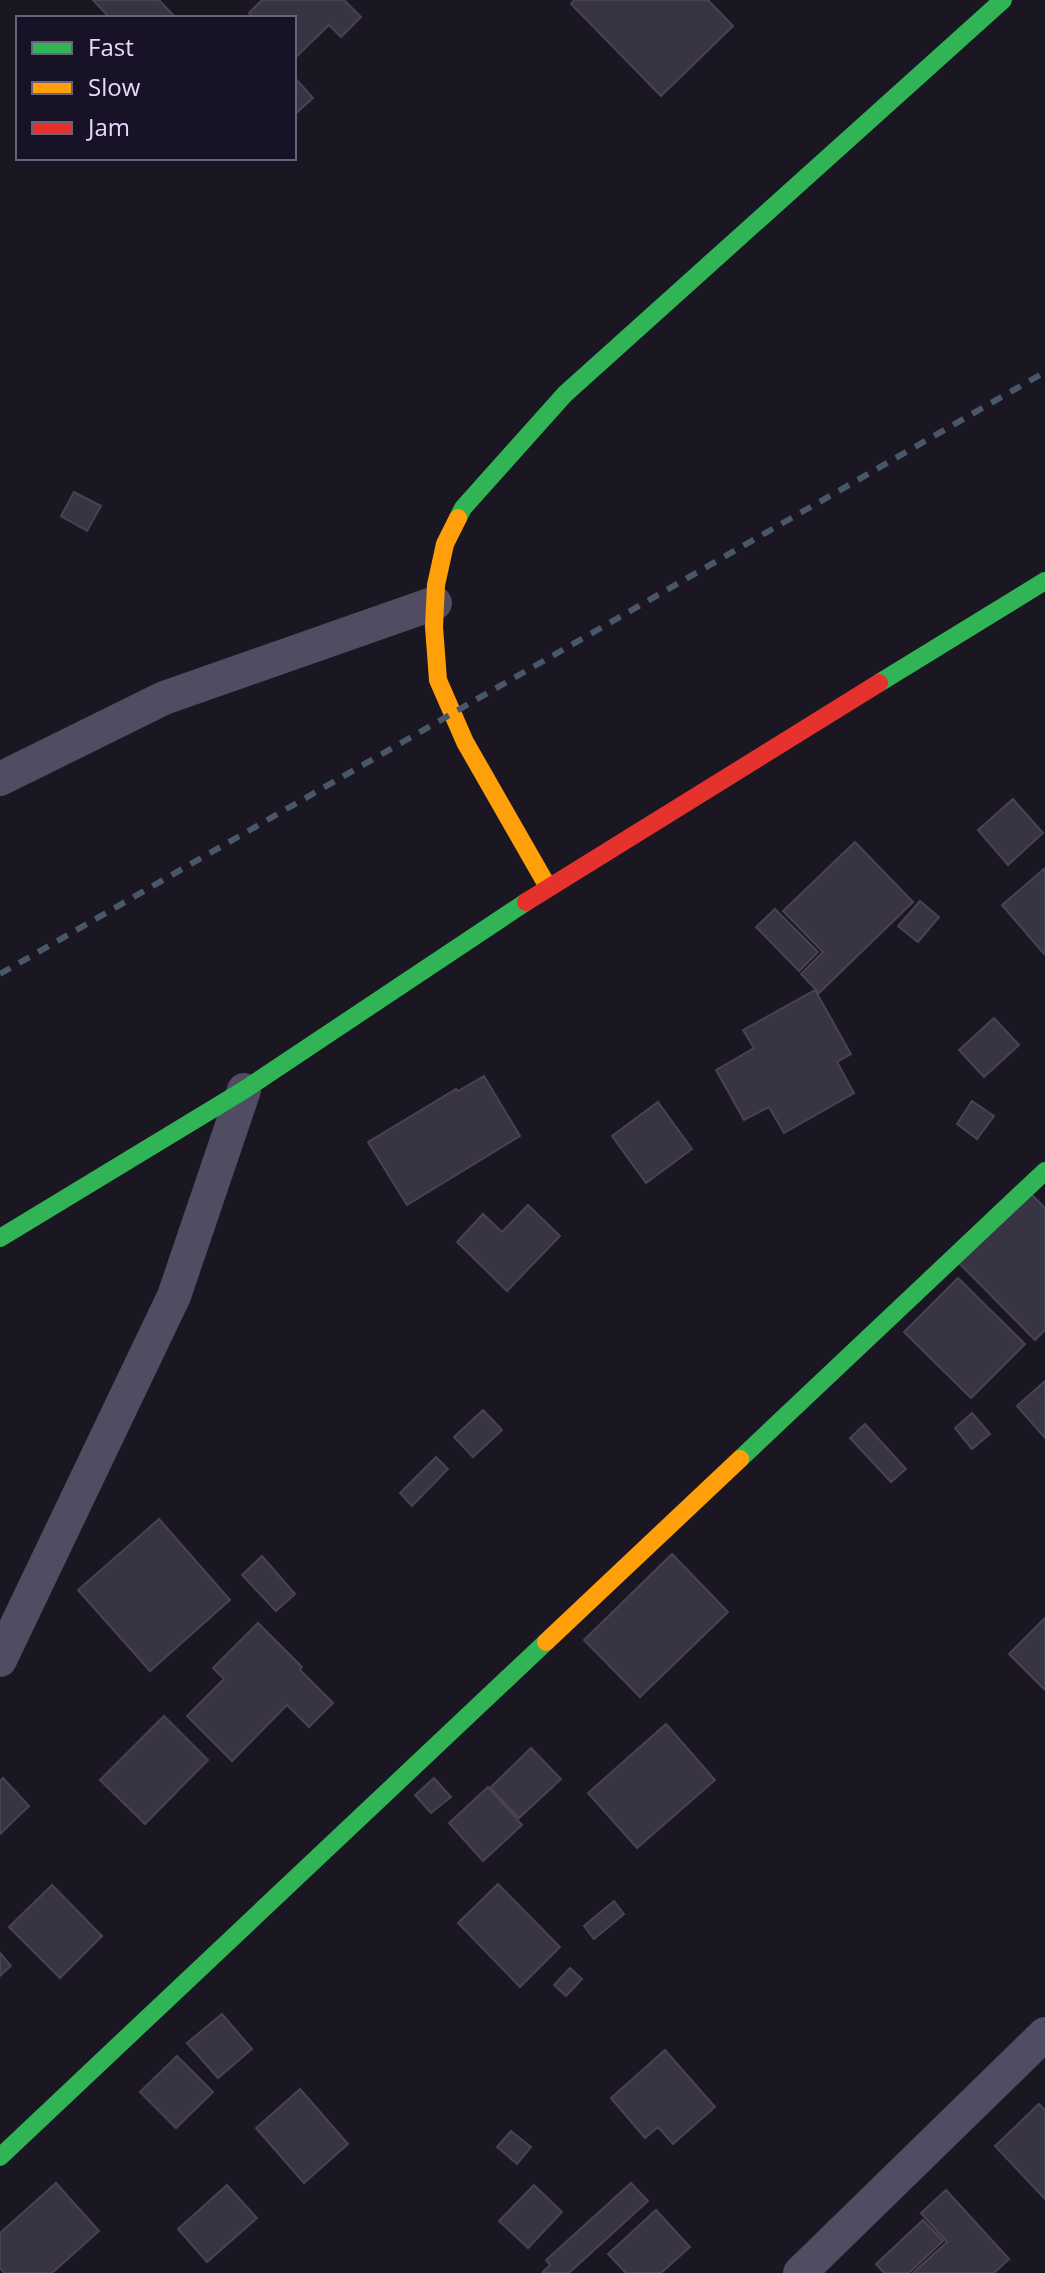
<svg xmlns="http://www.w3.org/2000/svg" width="1045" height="2273" viewBox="0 0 1045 2273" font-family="'Open Sans',sans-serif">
	<rect width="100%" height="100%" fill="#1a1622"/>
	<path fill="#393444" stroke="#484255" stroke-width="2" d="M93,0h66l17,18h-66z
		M262,0h82l17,17 -20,20 -12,-12 -35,34v-41h-41l-4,-5z
		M574,0h134l25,26 -72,70 -90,-92z
		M294,77l19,21 -19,17z
		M74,492l27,14 -14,25 -26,-15z
		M1013,799l30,34 -35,32 -30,-35z
		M855,842l58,60 -94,91 -18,-19 22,-22 -40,-41z
		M1045,868v85l-1,1 -42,-49z
		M920,901l19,16 -21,25 -20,-16z
		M775,909l43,43 -19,19 -43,-44z
		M815,990l36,64 -14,8 17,31 -70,40 -15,-26 -25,13 -28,-50 38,-22 -11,-18z
		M994,1018l25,27 -35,32 -25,-27z
		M484,1076l36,60 -113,69 -39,-63 88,-53 2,2z
		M972,1101l22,15 -17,23 -20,-15z
		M658,1102l34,47 -46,34 -34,-47z
		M1028,1191l17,17v122l-10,10 -77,-78z
		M528,1205l32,31 -53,55 -50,-49 26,-28 19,18z
		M958,1278l67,66 -54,54 -67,-66z
		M1045,1381v57l-28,-32z
		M483,1410l19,20 -29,27 -19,-20z
		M972,1413l18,21 -18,15 -17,-21z
		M865,1424l41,45 -15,13 -41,-44z
		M436,1457l12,12 -36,37 -12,-13z
		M159,1519l71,81 -80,71 -72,-81z
		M672,1554l56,58 -88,85 -56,-57z
		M262,1556l33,38 -19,17 -34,-36z
		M1045,1618v72l-36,-36z
		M258,1623l44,44 -2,3 33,33 -24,24 -22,-22 -55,56 -45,-45 37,-37 -11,-11z
		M164,1716l44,44 -63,64 -45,-44z
		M666,1724l49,56 -78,68 -49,-55z
		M531,1748l30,31 -42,39 -29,-30z
		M3,1778l26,28 -29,28v-53z
		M434,1778l17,19 -20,16 -16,-18z
		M488,1787l34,38 -39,36 -34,-38z
		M498,1884l62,63 -40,40 -62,-64z
		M52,1885l50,51 -42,42 -51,-51z
		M614,1901l10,13 -30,25 -10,-13z
		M0,1953l11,13 -11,10z
		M570,1968l12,11 -16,17 -12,-11z
		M222,2014l30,35 -34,29 -31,-35z
		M665,2050l50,57 -42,37 -15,-17 -13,11 -34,-40z
		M177,2056l36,36 -37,36 -36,-36z
		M300,2089l48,55 -44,39 -48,-55z
		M1039,2104l6,6v89l-50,-53z
		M511,2131l20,16 -14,17 -20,-17z
		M56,2183l43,48 -47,42h-48l-4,-5v-35z
		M631,2183l17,18 -79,72h-27l8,-8 -4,-5z
		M227,2185l30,33 -50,44 -29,-33z
		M534,2185l28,27 -34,36 -29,-27z
		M946,2190l63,69 -15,14h-81l34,-31 -26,-29z
		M656,2210l34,37 -29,26h-35l-18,-19z
		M923,2220l20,21 -34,32h-25l-8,-9z"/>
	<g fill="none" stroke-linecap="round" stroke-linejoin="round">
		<path stroke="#504c61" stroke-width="34" d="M0,779l164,-81 271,-95
			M0,1660l174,-364 70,-206
			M800,2273l245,-239"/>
		<path stroke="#30b455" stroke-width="18" d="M458,518l5,-10 102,-114 438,-394
			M879,683l166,-102
			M0,1238l244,-148 282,-188
			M740,1459l305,-288
			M0,2157l546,-515"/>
		<path stroke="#ff9f0a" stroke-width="18" d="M458,518l-13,26 -9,41 -2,42 4,53 27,62 83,145
			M546,1642l194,-183"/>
		<path stroke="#e5322d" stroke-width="18" d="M526,902l353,-219"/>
		<path stroke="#4a576a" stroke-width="6" stroke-dasharray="12 10" stroke-linecap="butt" d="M0,974l1045,-602"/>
	</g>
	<rect x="16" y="16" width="280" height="144" fill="#181226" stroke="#69627c" stroke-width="2"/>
	<rect x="32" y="42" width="40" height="12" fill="#30b455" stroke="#69627c" stroke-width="2"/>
	<text x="88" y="56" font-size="24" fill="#e3dafc">Fast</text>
	<rect x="32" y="82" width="40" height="12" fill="#ff9f0a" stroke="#69627c" stroke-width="2"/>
	<text x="88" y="96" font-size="24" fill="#e3dafc">Slow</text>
	<rect x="32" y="122" width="40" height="12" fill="#e5322d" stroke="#69627c" stroke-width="2"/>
	<text x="88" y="136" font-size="24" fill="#e3dafc">Jam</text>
</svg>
